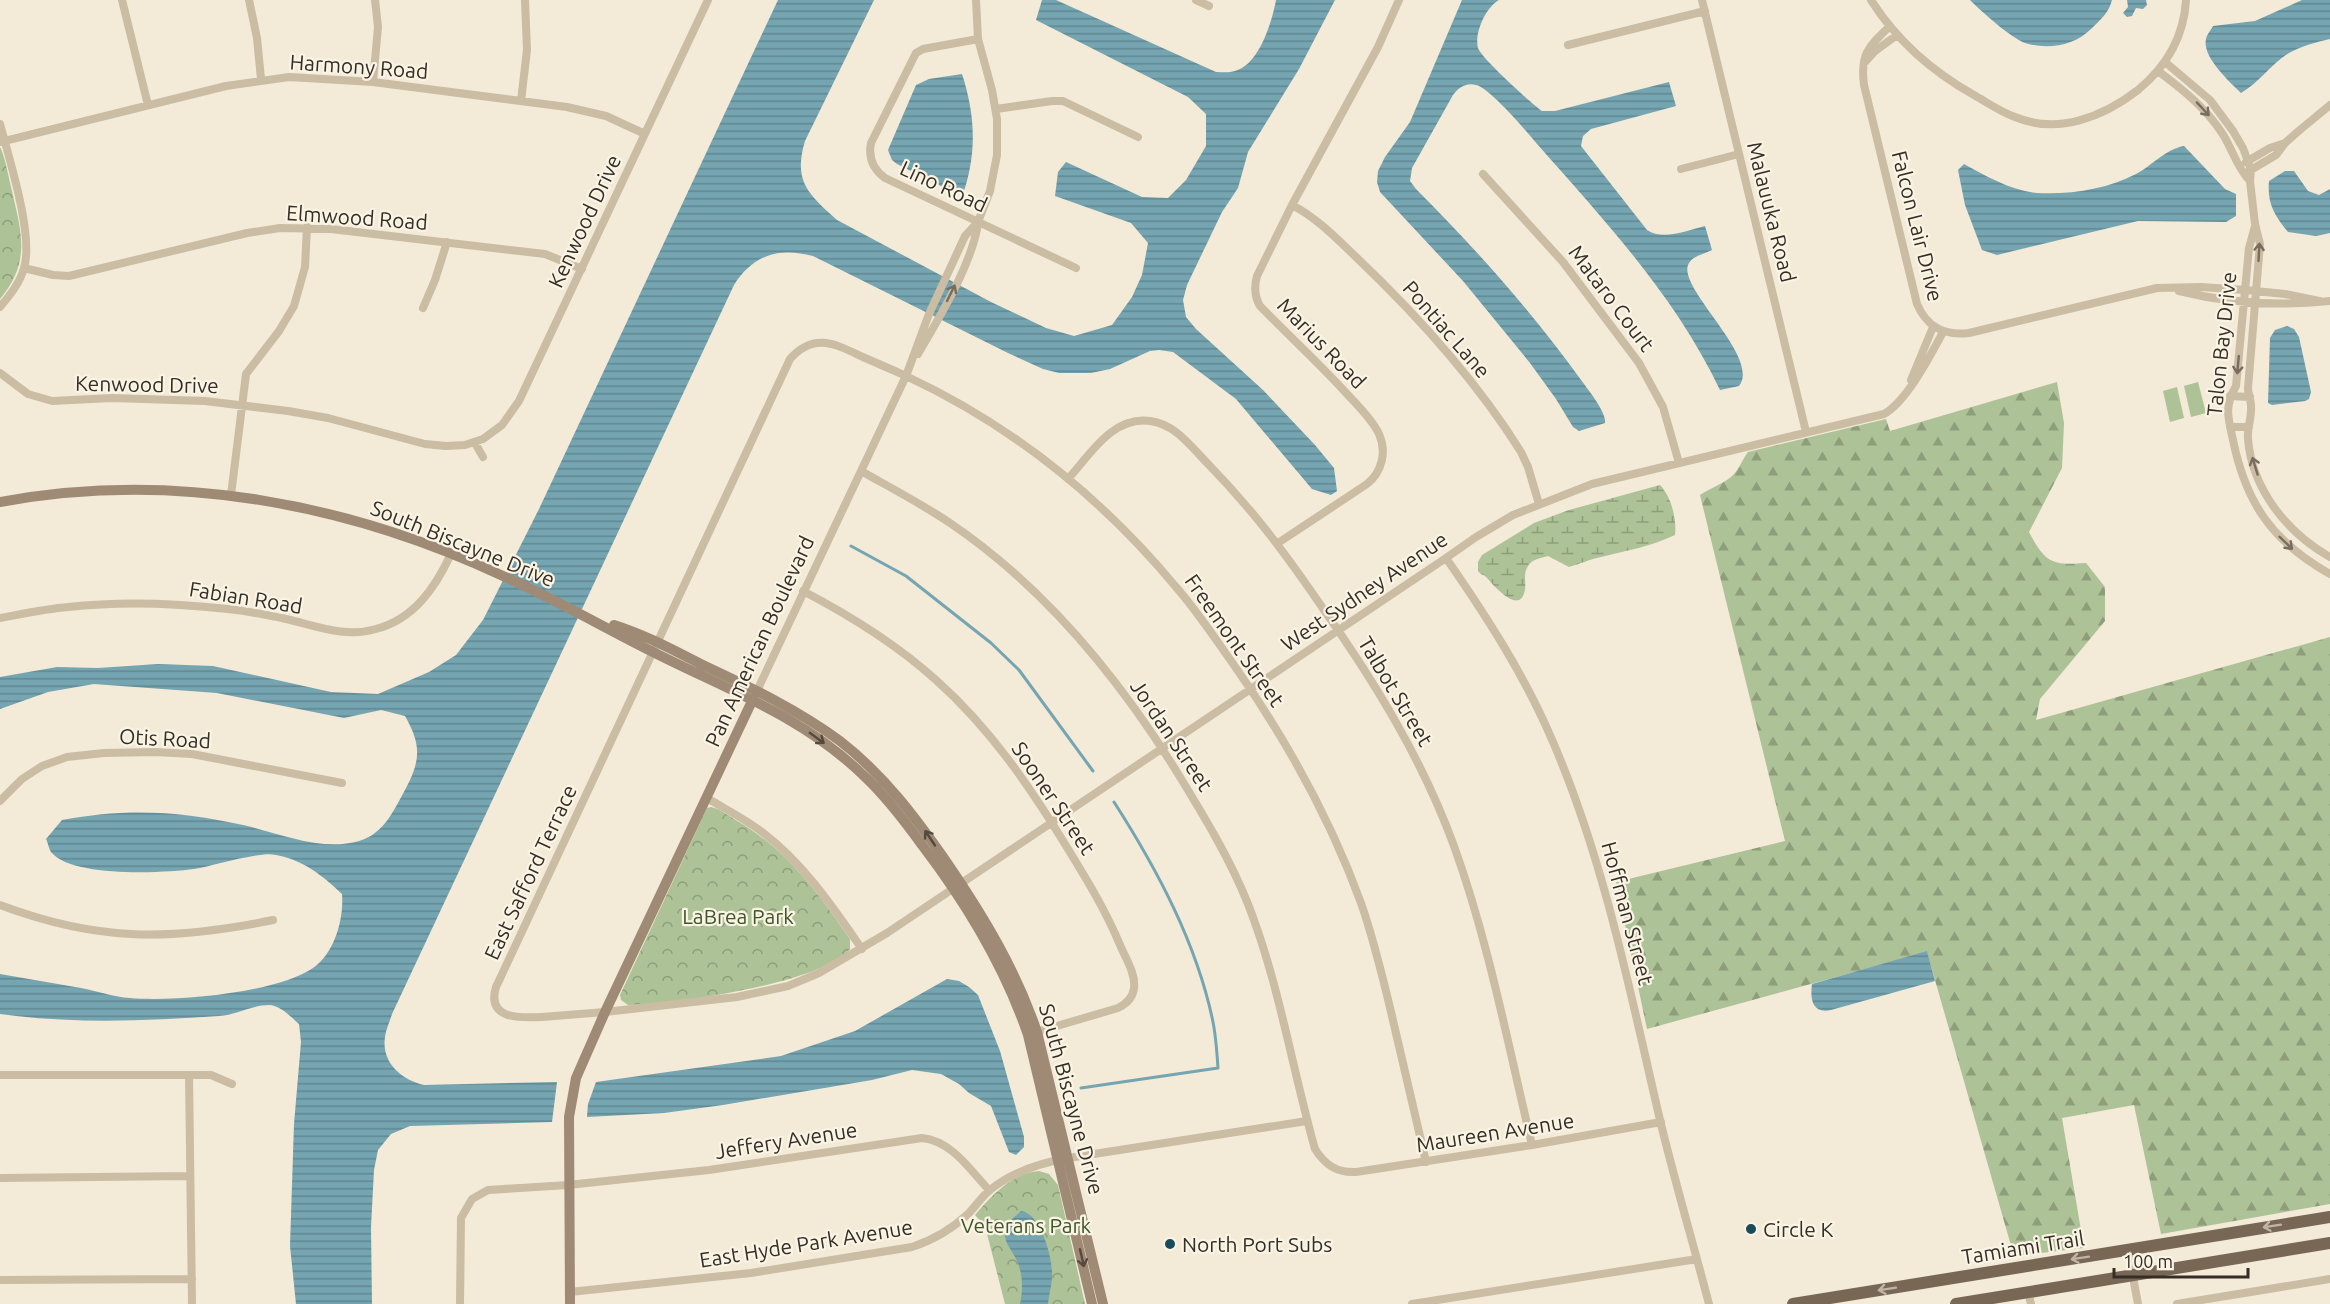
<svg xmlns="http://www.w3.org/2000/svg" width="2330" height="1304" viewBox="0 0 2330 1304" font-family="Ubuntu,sans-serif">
	<defs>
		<pattern id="forest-firs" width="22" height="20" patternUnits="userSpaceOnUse" patternTransform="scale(1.5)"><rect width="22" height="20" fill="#adc297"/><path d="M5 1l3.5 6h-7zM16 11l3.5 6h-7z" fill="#8e9e7b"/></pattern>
		<pattern id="wetland-marsh" width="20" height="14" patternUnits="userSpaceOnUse" patternTransform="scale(1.5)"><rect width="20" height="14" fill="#adc297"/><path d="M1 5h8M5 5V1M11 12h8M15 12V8" fill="none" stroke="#8e9e7b"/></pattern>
		<pattern id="park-crowns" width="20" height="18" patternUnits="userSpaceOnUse" patternTransform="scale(1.5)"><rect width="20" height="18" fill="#adc297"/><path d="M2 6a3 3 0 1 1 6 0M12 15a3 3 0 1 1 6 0" fill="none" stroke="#8e9e7b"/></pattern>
		<pattern id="water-rules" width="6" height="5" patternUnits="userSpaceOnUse" patternTransform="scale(1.5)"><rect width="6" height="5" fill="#75a5b1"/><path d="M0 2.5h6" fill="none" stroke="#618790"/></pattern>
	</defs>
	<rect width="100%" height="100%" fill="#f3ead8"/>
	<path fill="#adc297" d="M2198,382l8,31 -15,4 -7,-31z
		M2177,387l7,31 -14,4 -7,-31z"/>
	<path fill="url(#forest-firs)" d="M2057,382l7,41 -2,45 -33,64c16,30 22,34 57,31l19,24v34l-65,78 -4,21 294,-83v567l-169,30 -27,-129 -72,13 22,130 -70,8 -87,-304 -280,77 -31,-147 169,-41 -85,-346c9,-6 24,-12 31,-18 8,-7 11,-17 17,-25l138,-33 4,12z"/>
	<path fill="url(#wetland-marsh)" d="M1660,485c11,11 17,34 15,50 -23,11 -49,16 -74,22 -11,2 -21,7 -32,10l-21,-11c-7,2 -16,3 -20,10 -5,8 -2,15 -3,23 -4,28 -31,-3 -37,-10 -5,-6 -5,-2 -10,-8v-9l4,-7 52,-32 35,-13z"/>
	<path fill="url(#park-crowns)" d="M0,147c5,10 8,27 11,40 10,44 21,74 -11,112z
		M711,807c10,2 19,10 28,15 50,30 79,71 111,117v10c-27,34 -178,56 -222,56l-7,-5 -1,-5 87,-187z
		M1039,1171l10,3 9,11 27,119h-80l-20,-78 -10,-11c16,-19 37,-42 64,-44z"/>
	<path fill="url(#water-rules)" d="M778,0h96l-69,141c-12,40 3,53 32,79l154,82 55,26 28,8 38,-11 20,-28 10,-22 6,-32 -17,-20 -76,-27 3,-24 8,-10 76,35 26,1 18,-18 20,-34v-32l-18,-17 -152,-77 6,-20h14l160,72c6,0 13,1 19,-1 24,-6 37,-49 41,-71h59l-36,69 -51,83 -10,36 -16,24 -35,73 -4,15 3,17 10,12 67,61 52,55 19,23 3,23 -6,4 -19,-6 -76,-90 -63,-47 -14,-2 -9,1 -40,18 -19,4h-32l-16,-4 -35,-16 -195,-97c-35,-9 -60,-1 -79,29l-342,729c-2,7 -6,15 -7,23 -4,26 17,43 39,48l133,-3 -5,40 -142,4 -19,8 -13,16 -4,20 -3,57 1,77h-76l-6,-58 4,-122 7,-82 -2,-18c-8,-7 -19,-19 -30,-19 -17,0 -33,10 -50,11 -73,5 -146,8 -219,-2v-40c27,5 54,9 81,14 16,3 33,9 49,10 44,4 147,-5 183,-30 22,-15 31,-50 29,-74 -20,-19 -39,-34 -66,-39 -16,-4 -62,11 -82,14 -30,4 -122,9 -143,-17 -2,-3 -3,-9 -5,-13l16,-19c64,-12 118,-9 181,5 37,8 78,27 116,16 25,-7 35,-31 47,-53 15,-28 15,-44 -1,-72l-24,-6 -37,8 -127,-25 -123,-9 -46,8 -48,17v-32l57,-10 41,1 60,-4 55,2 118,26 47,2 51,-22 27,-17 27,-35 56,-111z
		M1462,0h37c-13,7 -25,33 -21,48 3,10 54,56 64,63h13l114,-29 7,24 -85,23 -8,7 -2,10 66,84c16,11 41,0 58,-4l7,24c-7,4 -18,5 -23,13 -15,23 73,94 50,123l-19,4c-44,-93 -115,-169 -182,-245 -10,-12 -49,-58 -62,-60 -10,-3 -18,3 -23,10l-41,73 -2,13 6,8c61,61 118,125 168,195 6,8 23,30 21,39l-26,8 -6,-4 -17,-28 -26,-36 -67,-82 -83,-89 -3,-10 1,-11 7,-14 25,-35z
		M1970,0h142c-3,13 -12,20 -21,29 -17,17 -44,21 -66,14 -15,-6 -43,-31 -55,-43z
		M2127,0h19l1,5 -4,4 -7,-1 -4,8 -5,1 -4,-4 5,-6z
		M2302,0h28v39c-14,3 -28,7 -41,14 -18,11 -30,30 -48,40 -12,-12 -39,-36 -35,-54 1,-5 5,-9 7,-13l42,-5z
		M962,74c13,40 15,77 2,117l-7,3 -60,-30 -5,-4 -4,-10 28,-65 13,-6z
		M2184,146l41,43 11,5v22l-10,6 -88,-1 -141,34 -15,-5 -17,-45 -7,-35 6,-6c22,12 48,27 73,29 32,2 71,-4 99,-19 17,-9 28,-24 48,-28z
		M2285,171h9l14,20 11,4 11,-6v44l-14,3 -28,-4c-14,-17 -21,-29 -19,-51z
		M2287,326l7,3 5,8 12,55 -2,7 -4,2 -33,4 -4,-2 2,-65 5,-8z
		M1927,951l8,30 -104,29c-19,4 -21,-11 -19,-26z
		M947,979l12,2 10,6 9,8 22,56 24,86v10l-8,8 -7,-3 -18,-46 -22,-13 -10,-9 -18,-10 -29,-4 -40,10 -149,25 -59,8 -77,4 1,-13 8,-22 185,-26 74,-25z
		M1021,1211c19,2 30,42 31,60 1,10 -3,23 -4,33h-28c3,-14 3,-30 -3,-43 -5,-12 -17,-21 -10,-36 3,-5 10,-10 14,-14z"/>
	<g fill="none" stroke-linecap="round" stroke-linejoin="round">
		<path stroke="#75a5b1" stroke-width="3" d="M851,546l55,30 85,67 28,27 74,101
			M1081,1088l137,-20c-1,-15 -2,-31 -5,-46 -16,-78 -56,-153 -99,-220"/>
		<path stroke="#cbbca4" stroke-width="8" d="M122,0l26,105
			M249,0l8,38 4,41
			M1196,0l13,6
			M1702,0l104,432
			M1871,0c26,41 62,72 103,95 14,8 27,17 41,22 43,18 88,0 123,-27 29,-24 46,-53 48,-90
			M1890,26c-22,21 -30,28 -26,59l53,219c10,23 27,32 52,29l188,-45 44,-1 44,3 40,4 34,7
			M978,39l-55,10 -7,4 -45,90c-3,15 2,26 14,35l191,90
			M1568,45l137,-34
			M1865,62l10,-11 22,-16
			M2165,62l45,38 23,31 10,17 8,22 -1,11 5,43 5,20 -12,144c0,6 3,12 3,18 1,11 -4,22 -3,33 4,50 39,94 82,118
			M2158,71c24,18 47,36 64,62 10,15 15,35 28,48
			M373,82l5,-55 -3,-27
			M521,101l6,-51 -2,-50
			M996,109l56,-8h11l75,36
			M0,124c9,34 34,112 24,144 -4,15 -14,27 -24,39
			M0,142l226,-56 63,-9 84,5 194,25 39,9 39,18
			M2246,162l24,-14 15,-5
			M1681,169l58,-15
			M2249,171l27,-16 9,-12 16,-14 29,-24
			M1483,174l80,88 76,101 24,44 16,56
			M1292,205c25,13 44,33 64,52 61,58 120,123 165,195l7,15 11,37
			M2255,226l-6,22 -13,138c-12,21 -8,31 -3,54 13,64 40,102 97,134
			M24,268l29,7 16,1 178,-43 33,-5 51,1 214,25 37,15
			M2179,291c48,12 102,15 151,10
			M423,308l12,-28 12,-38
			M918,354c22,-38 53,-88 60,-130
			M0,373l28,21 24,7 60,-3 93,3 83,10 40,7 97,26 21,2 19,-1 18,-6 19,-14 17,-24 189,-401
			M1911,380l22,-53
			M2230,396l20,1
			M2230,427h19
			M475,443l8,14
			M861,471c30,17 61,33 89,52 96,65 170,156 230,254 25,41 50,82 68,127 31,79 44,164 67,245 10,16 22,24 41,23l176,-27 129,-23
			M1068,479c22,-24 44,-63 82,-58 26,3 42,27 59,44 45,46 79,92 115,145 52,74 99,151 130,236 35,97 54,199 78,299
			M231,495l15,-121 33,-43 15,-25 11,-39 2,-40
			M1278,543l89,-59c15,-12 20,-32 12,-50 -7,-15 -21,-28 -31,-39 -28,-31 -59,-59 -88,-89 -6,-10 -6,-19 -3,-30l35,-71 86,-158 21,-47
			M1446,558c41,59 79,118 107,184 52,121 77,250 107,378 15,62 33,123 49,184
			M803,591c48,25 93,53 133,89 54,48 95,108 132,169 19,31 38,62 52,96 5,12 16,29 14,43 -1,9 -8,16 -16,20l-85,25
			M0,618c22,-4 45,-9 68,-11 53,-6 107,-4 160,2 20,2 39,6 58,10 31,7 59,19 90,10 38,-10 59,-41 75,-75
			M755,695l151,-319 23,-62 36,-78 13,-14 12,-31 7,-36v-36l-5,-29 -14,-51 -2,-39
			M707,798c18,11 38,21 55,34 42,32 70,74 100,117
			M0,801l22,-22 20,-13 25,-9 37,-4 51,-1 37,2 150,29
			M0,905c98,37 171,36 273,15
			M0,1075h211l21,9
			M189,1075l3,229
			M1426,1162c-11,-49 -23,-97 -34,-146 -9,-38 -18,-76 -31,-113 -31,-85 -74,-162 -125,-235 -20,-28 -38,-56 -60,-81 -74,-89 -165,-162 -270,-211 -13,-6 -27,-12 -41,-18 -28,-13 -50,-27 -75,1l-294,628c-10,33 25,31 46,30l63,-5 132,-15 51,-11 31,-13 68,-40 559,-375 30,-21 37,-22 79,-31 292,-70c23,-13 46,-58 59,-82
			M0,1178l190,-2
			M2128,1250l10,54
			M0,1280l192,-1
			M570,1292l181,-19 161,-26c21,-7 40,-18 56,-33 8,-8 14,-18 22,-24 22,-18 50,-27 78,-32l239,-37
			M2028,1292l3,12
			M460,1304l1,-86 11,-19 16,-9 80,-5 141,-15 213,-32c30,3 48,32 67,52
			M1412,1304l285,-45
			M2177,1304l153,-25"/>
		<path stroke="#9f8b75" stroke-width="10" d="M0,502c172,-32 347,1 503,74 52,23 100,51 150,76 73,37 149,64 209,122 23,21 42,46 60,71 45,59 82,120 106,190l64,269
			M614,625c32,10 61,26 91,41 47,22 93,44 135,75 44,34 76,77 108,123 36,53 68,106 89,168l66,272
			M570,1304l-1,-187 7,-39 29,-66 148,-313"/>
		<path stroke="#796756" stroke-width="12" d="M1793,1304l537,-87
			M1956,1304l374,-61"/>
	</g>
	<defs><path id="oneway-shaft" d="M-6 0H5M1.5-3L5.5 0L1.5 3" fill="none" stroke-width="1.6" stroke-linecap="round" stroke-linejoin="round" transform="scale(1.5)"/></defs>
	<g stroke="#796d5f">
		<use href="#oneway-shaft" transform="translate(2203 109) rotate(47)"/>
		<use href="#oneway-shaft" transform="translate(2259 252) rotate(-87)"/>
		<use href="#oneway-shaft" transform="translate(951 293) rotate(-64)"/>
		<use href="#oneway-shaft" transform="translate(2238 365) rotate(95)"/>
		<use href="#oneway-shaft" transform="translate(2255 466) rotate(-107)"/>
		<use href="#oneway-shaft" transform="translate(2286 543) rotate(44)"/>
	</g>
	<g stroke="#56493e">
		<use href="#oneway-shaft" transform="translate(817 738) rotate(36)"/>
		<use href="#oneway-shaft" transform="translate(930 838) rotate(-124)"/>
		<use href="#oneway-shaft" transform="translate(1082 1258) rotate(77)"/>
	</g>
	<g stroke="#c0b5a5">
		<use href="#oneway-shaft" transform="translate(2272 1226) rotate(171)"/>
		<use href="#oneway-shaft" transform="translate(2080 1258) rotate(171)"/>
		<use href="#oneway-shaft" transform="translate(1887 1289) rotate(171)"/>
	</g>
	<g fill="#194b5a" stroke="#faf4e5" stroke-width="2">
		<circle cx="1751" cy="1229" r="6"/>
		<circle cx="1170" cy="1244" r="6"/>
	</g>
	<g text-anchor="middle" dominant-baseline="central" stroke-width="4.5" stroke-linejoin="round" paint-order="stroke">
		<g font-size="21" fill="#362d26" stroke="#faf4e5">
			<text transform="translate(359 66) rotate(4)">Harmony Road</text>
			<text transform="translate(944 186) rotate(25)">Lino Road</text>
			<text transform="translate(1772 212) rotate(76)">Malauuka Road</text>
			<text transform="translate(357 217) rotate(4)">Elmwood Road</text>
			<text transform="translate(584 221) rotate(-65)">Kenwood Drive</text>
			<text transform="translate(1918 226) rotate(76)">Falcon Lair Drive</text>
			<text transform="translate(1612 298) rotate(53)">Mataro Court</text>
			<text transform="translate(1447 329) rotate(49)">Pontiac Lane</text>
			<text transform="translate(1322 343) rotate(46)">Marius Road</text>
			<text transform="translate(2221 344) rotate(-84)">Talon Bay Drive</text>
			<text transform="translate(147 384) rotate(1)">Kenwood Drive</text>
			<text transform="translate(463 543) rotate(22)">South Biscayne Drive</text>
			<text transform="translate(1364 591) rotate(-34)">West Sydney Avenue</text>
			<text transform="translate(246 597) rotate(9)">Fabian Road</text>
			<text transform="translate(1235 640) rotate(55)">Freemont Street</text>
			<text transform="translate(759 641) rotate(-65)">Pan American Boulevard</text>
			<text transform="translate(1396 691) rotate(59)">Talbot Street</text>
			<text transform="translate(1172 735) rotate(56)">Jordan Street</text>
			<text transform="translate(165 738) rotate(3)">Otis Road</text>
			<text transform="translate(1054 798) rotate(56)">Sooner Street</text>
			<text transform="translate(530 872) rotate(-65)">East Safford Terrace</text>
			<text transform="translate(1628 913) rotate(75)">Hoffman Street</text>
			<text transform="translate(1072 1099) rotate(75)">South Biscayne Drive</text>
			<text transform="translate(1495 1132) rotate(-9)">Maureen Avenue</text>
			<text transform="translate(786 1140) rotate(-9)">Jeffery Avenue</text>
			<text transform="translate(806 1243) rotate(-9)">East Hyde Park Avenue</text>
			<text transform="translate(2023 1247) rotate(-9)">Tamiami Trail</text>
		</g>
		<g font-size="21" fill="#3e5628" stroke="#faf4e5">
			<text x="738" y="916">LaBrea Park</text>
			<text x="1026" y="1225">Veterans Park</text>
		</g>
		<g font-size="21" fill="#362d26" stroke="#faf4e5" text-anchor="start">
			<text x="1763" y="1229">Circle K</text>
			<text x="1182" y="1244">North Port Subs</text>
		</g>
	</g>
	<path d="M2114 1268v9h134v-9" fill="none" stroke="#362d26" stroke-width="3"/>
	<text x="2123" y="1268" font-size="18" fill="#362d26" stroke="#faf4e5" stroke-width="4.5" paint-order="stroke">100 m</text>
</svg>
